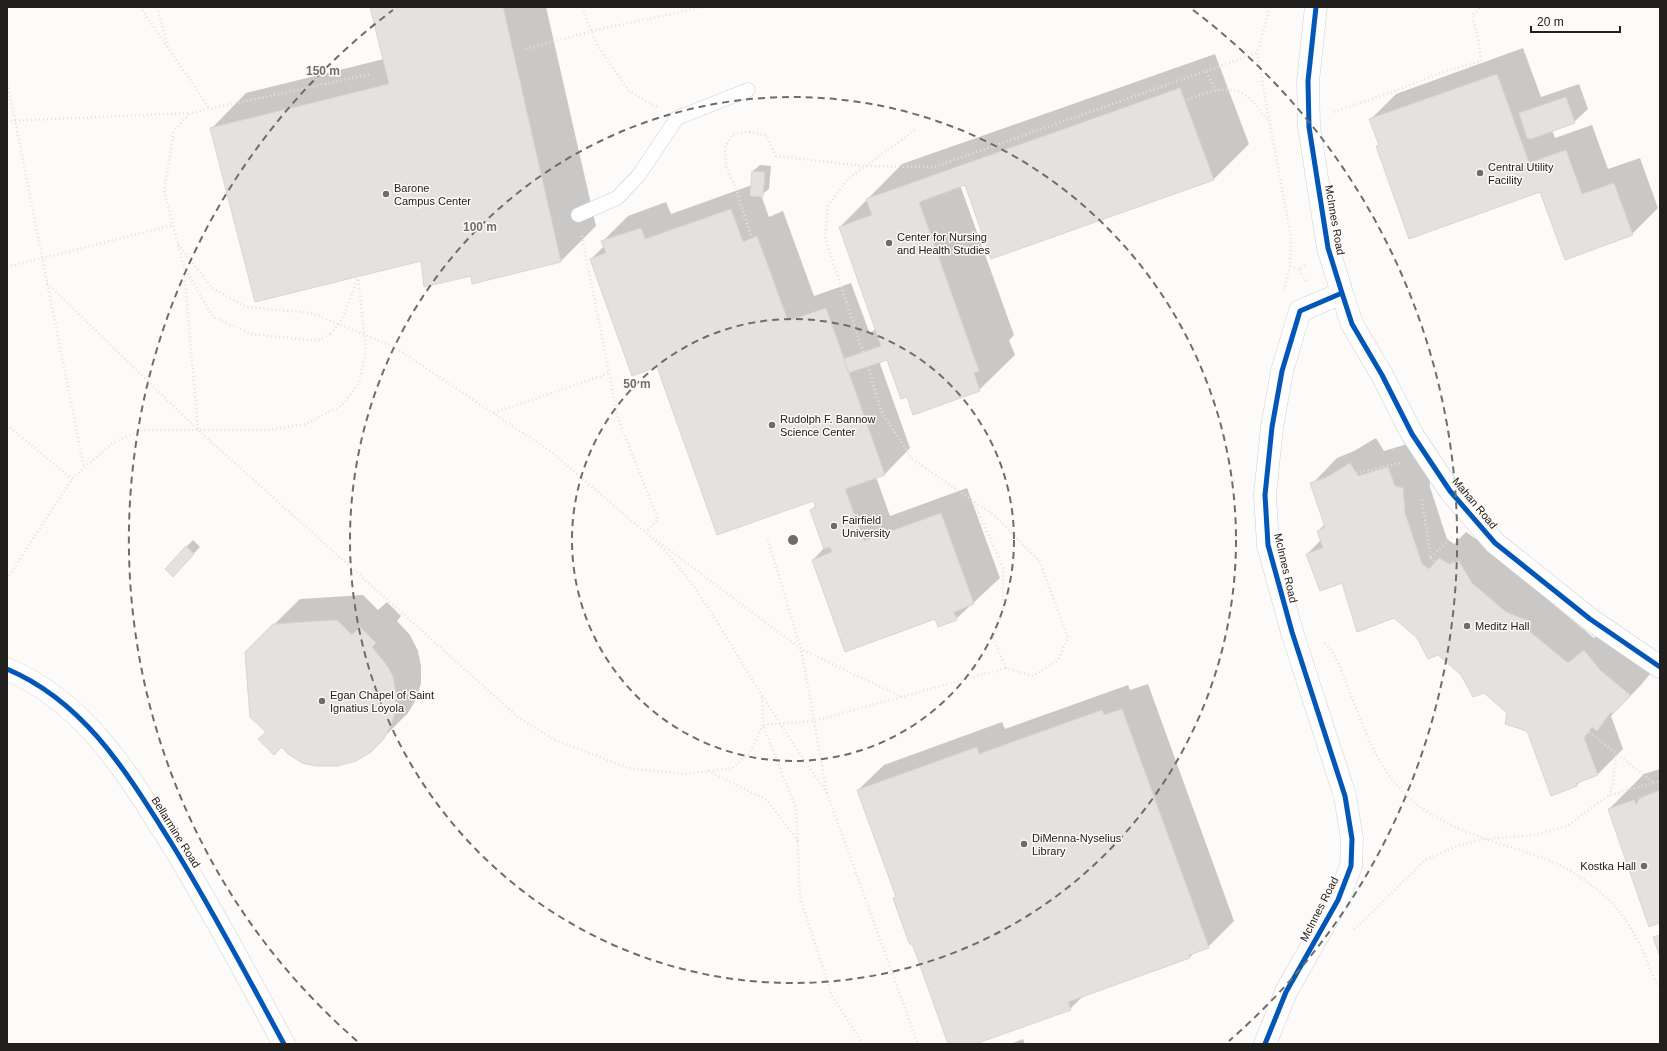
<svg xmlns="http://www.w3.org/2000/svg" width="1667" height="1051" viewBox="0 0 1667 1051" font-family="Helvetica,sans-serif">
	<rect width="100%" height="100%" fill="#fdfbf9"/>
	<path fill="#0003" d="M371,7h175l50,219 -35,35 -88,21 -1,-7 -50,-16 -211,-130 35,-36 138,-34z
		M1523,48l18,49 38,-13 9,25 -14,13 -22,8 3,8 37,-13 16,44 32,-11 18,50 -26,26 -91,-44 -164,-43 3,-3 -10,-24 26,-26z
		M1215,54l34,90 -35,35 -222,78 -26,-74 -6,2 54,150 -5,5 6,15 -36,35 -72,5 -20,-36 -8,2 31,87 -25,26 -9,3 14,39 77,-28 33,90 -44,41 -20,-1 -123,-58 11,-12 -13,-38 5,-5 -2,-5 -157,-135 -66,-106 13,-13 -2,-4 26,-26 38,-14 5,12 81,-29 1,-14 7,-6 11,1 -2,23 -8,6 8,22 14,-6 31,85 37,-13 19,51 6,-6 -36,-101 62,-63z
		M1376,438l8,13 30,-9 15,21 1,24 17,52 7,5 12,-12 10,7 9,-4 71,61 -2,9 40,33 16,-13 45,43 -15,18 -29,30 12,33 -26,26 -15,5 -5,5 -49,-55 -20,-17 -113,-96 -53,-35 -35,-28 14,-14 -3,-9 7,-7 -13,-40 25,-26 17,-7z
		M193,540l7,7 -21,22 7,-22z
		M363,595l15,15 9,-8 14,14 -4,5 13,14 8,16 3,15v17l-4,15 -9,15 -38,38 -103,-19 -21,-80 54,-53z
		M1148,684l86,237 -26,26 -13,5 -5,5 -107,39 -13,13 -98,35h-23l-91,-254 26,-25 118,-43 3,7 123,-44 2,5z
		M1660,769v153l-51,-113 35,-35z
		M1023,1039l2,5h-14l2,-1z"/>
	<path fill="#e4e2e1" stroke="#d8d6d4" d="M370,7h133l58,255 -89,22 -1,-8 -47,11 -3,-26 -166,41 -45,-174 179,-44z
		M1497,74l32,89 37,-13 16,44 32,-11 19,52 -68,25 -25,-68 -131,47 -33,-93 3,-1 -10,-26z
		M1180,88l34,92 -223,79 -26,-74 -46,17 60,169 -5,2 6,18 -67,24 -6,-18 -6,2 -14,-39 -39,13 -4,-14 37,-13 -42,-119 33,-12 -6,-16z
		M1566,97l9,26 -44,16 -4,-1 -8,-25z
		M752,171l13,1 -2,25 -13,-1z
		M731,209l12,33 14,-6 31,85 38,-13 59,167 -40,14 19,52 77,-28 33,91 -20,8 3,8 -19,7 -3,-8 -90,33 -33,-92 20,-8 -2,-5 -6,2 -14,-39 6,-3 -3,-6 -96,34 -60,-168 -25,9 -42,-117 16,-6 -5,-12 40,-13 4,11z
		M1350,463l8,13 30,-9 7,19 8,2 2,25 17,51 7,5 10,-11 10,6 10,-3 13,22 34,29 25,10 -2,9 39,32 16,-13 16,20 30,25 -16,18h-4l-13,18 -5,-4 -8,11 14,37 -21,8v3l-26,10 -24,-65 -22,-7 2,-11 -23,-20 -11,4 -12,-22 -23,-20 -10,4 -11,-21 -23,-20 -37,14 -15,-49 -22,8 -14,-37 17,-6 -6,-17 8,-4 -15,-44 17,-6z
		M186,546l8,8 -21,23 -8,-8z
		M337,620l15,15 8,-8 16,16 -4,4 16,20 5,10 3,16v17l-5,15 -8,15 -12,12 -15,9 -18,5h-22l-14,-3 -15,-10 -5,-6 -8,8 -16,-16 8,-7 -16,-15 -5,-65 28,-28z
		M1122,709l87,239 -20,7 1,3 -122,44 3,8 -96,34h-27l-35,-98 -4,-3 -16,-45 3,-1 -39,-107 120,-43 2,7 123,-44 2,5z
		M1660,790v135l-1,-2 -10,4 -41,-118 26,-9 2,5 4,-7z
		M1660,935v22l-7,-20z"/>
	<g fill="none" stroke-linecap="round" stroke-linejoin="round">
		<defs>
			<path id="lane" d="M578,215l39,-17 22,-23 38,-57 71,-28"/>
			<path id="street" d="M1342,293l10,31 30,51 30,59 38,57 45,52 95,76 70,48
				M7,669c78,33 120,104 163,172 41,66 77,135 114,203
				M1265,1044l21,-52 52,-92 13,-34 1,-27 -7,-43 -53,-164 -24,-87 -3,-50 7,-68 10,-56 18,-60 42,-18 -14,-45 -19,-121 -1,-46 8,-74"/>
		</defs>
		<use href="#lane" stroke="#d1cfcd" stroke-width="15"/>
		<use href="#street" stroke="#d1cfcd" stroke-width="23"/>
		<path stroke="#e2e2e1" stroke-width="2.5" stroke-dasharray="1 3" stroke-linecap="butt" d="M140,7l70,102
			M157,7l11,40
			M582,7l15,38 32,46 28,16
			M1270,7l-13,46 34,185 -1,28 -6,24
			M526,49l66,-18 111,-24
			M1206,72l10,18
			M7,80l77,388
			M1184,101c20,-7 44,-19 62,-5 9,6 16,18 23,26
			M1334,112l56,-19 50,-20 41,-12 -2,-19 -7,-27 7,-5v-3
			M7,121l183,-8
			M582,236l36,182 40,101 -12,13
			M752,239l-17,-53 -9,-20 -1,-19 8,-13 17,-2 16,3 10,21 88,10 70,1 323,-114
			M178,244l34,44 34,19 66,6 82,34 156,104 95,81c43,36 73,92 102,139 25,41 52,82 80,122
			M1305,265l-6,4 7,12
			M1290,266l9,3
			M7,267l166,-42
			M186,270l27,47 39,17 65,7 14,-7
			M47,283l151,147 321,288 36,22 74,28 54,6 49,-6 17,-14 14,-29 -1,-28
			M863,352l-38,-114 3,-33 21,-27 66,-48
			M868,366l13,45 31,48 82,56 46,47 28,76 -10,22 -25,16 -27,-8 -13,-30 10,-29v-41l-30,-68
			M494,413l115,-40
			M7,425l65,54
			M198,429l-14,-162 -20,-76 10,-60 16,-18 181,-39
			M1356,473l44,-10
			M1422,500l8,51v7l23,-22
			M656,540l145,109 101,48
			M768,540l33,109 26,144 91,251
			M1430,558l5,4
			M7,579l65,-100 39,-35 30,-14h127l38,-6 36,-19 17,-22 7,-32
			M1325,643c12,11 17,30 23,45 16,39 29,81 61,110 39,34 87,43 134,60 25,9 49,26 68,44 16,17 26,35 35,56 4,11 7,20 14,30
			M1589,732l65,51
			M708,771l59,29 31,41
			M1609,796l4,-14 3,-28
			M1354,929l7,-6 64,-63 32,-14 27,-7 51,-4 32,-9 41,-30 52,-15
			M863,1044l-31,-48 -32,-99 -4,-89 -33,-83 51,-4 192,-53"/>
		<use href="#lane" stroke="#fffefe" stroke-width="14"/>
		<use href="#street" stroke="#fffefe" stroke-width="22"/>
		<path stroke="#e2e2e1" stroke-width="2.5" stroke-dasharray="1 3" stroke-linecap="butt" d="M358,276l8,75
			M331,334l13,-18 13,-37"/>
		<defs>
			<path id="cycleway" d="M1342,293l10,31 30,51 30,59 38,57 45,52 95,76 70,48
				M7,669c78,33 120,104 163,172 41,66 77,135 114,203
				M1265,1044l21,-52 52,-92 13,-34 1,-27 -7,-43 -53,-164 -24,-87 -3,-50 7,-68 10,-56 18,-60 42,-18 -14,-45 -19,-121 -1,-46 8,-74"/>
		</defs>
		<use href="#cycleway" stroke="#fefaf8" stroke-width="8"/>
		<use href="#cycleway" stroke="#0057b8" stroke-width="5"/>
	</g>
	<g fill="none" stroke="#6f6d6b" stroke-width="2" stroke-dasharray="7 5">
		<circle cx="793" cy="540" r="221"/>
		<circle cx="793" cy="540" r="443"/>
		<path d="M357 1041A664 664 0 0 1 393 10M1193 10A664 664 0 0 1 1229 1041"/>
	</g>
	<g fill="#6f6d6b" stroke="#fefaf8" stroke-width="1.5">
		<circle cx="1480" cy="173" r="4"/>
		<circle cx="386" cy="194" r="4"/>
		<circle cx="889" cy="243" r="4"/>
		<circle cx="772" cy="425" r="4"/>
		<circle cx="834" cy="526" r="4"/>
		<circle cx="1467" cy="626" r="4"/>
		<circle cx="322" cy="701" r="4"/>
		<circle cx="1024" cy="844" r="4"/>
		<circle cx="1644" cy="866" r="4"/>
	</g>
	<g text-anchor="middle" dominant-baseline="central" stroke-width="3" stroke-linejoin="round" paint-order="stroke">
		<g font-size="11" fill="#22201e" stroke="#fefaf8" text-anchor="start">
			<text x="1488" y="167">Central Utility<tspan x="1488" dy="13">Facility</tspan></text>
			<text x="394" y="188">Barone<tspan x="394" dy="13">Campus Center</tspan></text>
			<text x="897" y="237">Center for Nursing<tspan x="897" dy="13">and Health Studies</tspan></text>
			<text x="780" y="419">Rudolph F. Bannow<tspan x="780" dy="13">Science Center</tspan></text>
			<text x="842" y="520">Fairfield<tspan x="842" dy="13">University</tspan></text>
			<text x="1475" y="626">Meditz Hall</text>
			<text x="330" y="695">Egan Chapel of Saint<tspan x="330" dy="13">Ignatius Loyola</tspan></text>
			<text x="1032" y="838">DiMenna-Nyselius<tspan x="1032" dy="13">Library</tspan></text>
			<text x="1636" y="866" text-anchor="end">Kostka Hall</text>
		</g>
		<g font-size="11" fill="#22201e" stroke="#fefaf8">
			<text transform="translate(1335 220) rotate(80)">McInnes Road</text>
			<text transform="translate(1475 503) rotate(50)">Mahan Road</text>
			<text transform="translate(1286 568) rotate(77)">McInnes Road</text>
			<text transform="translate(176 832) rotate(58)">Bellarmine Road</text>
			<text transform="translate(1319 909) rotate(-63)">McInnes Road</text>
		</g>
	</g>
	<circle cx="793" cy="540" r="6" fill="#6f6d6b" stroke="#fefaf8" stroke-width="2"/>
	<g font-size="12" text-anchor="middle" font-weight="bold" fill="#6f6d6b" stroke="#fefaf8" stroke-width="3" stroke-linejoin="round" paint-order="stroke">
		<text x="323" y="75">150 m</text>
		<text x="480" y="231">100 m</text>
		<text x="637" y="388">50 m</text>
	</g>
	<rect width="1667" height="1051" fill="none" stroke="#22201e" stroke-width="16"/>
	<path d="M1531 26v6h89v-6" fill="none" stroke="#22201e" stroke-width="2"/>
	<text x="1537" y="26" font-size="12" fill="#22201e" stroke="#fefaf8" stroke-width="3" paint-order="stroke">20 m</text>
</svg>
